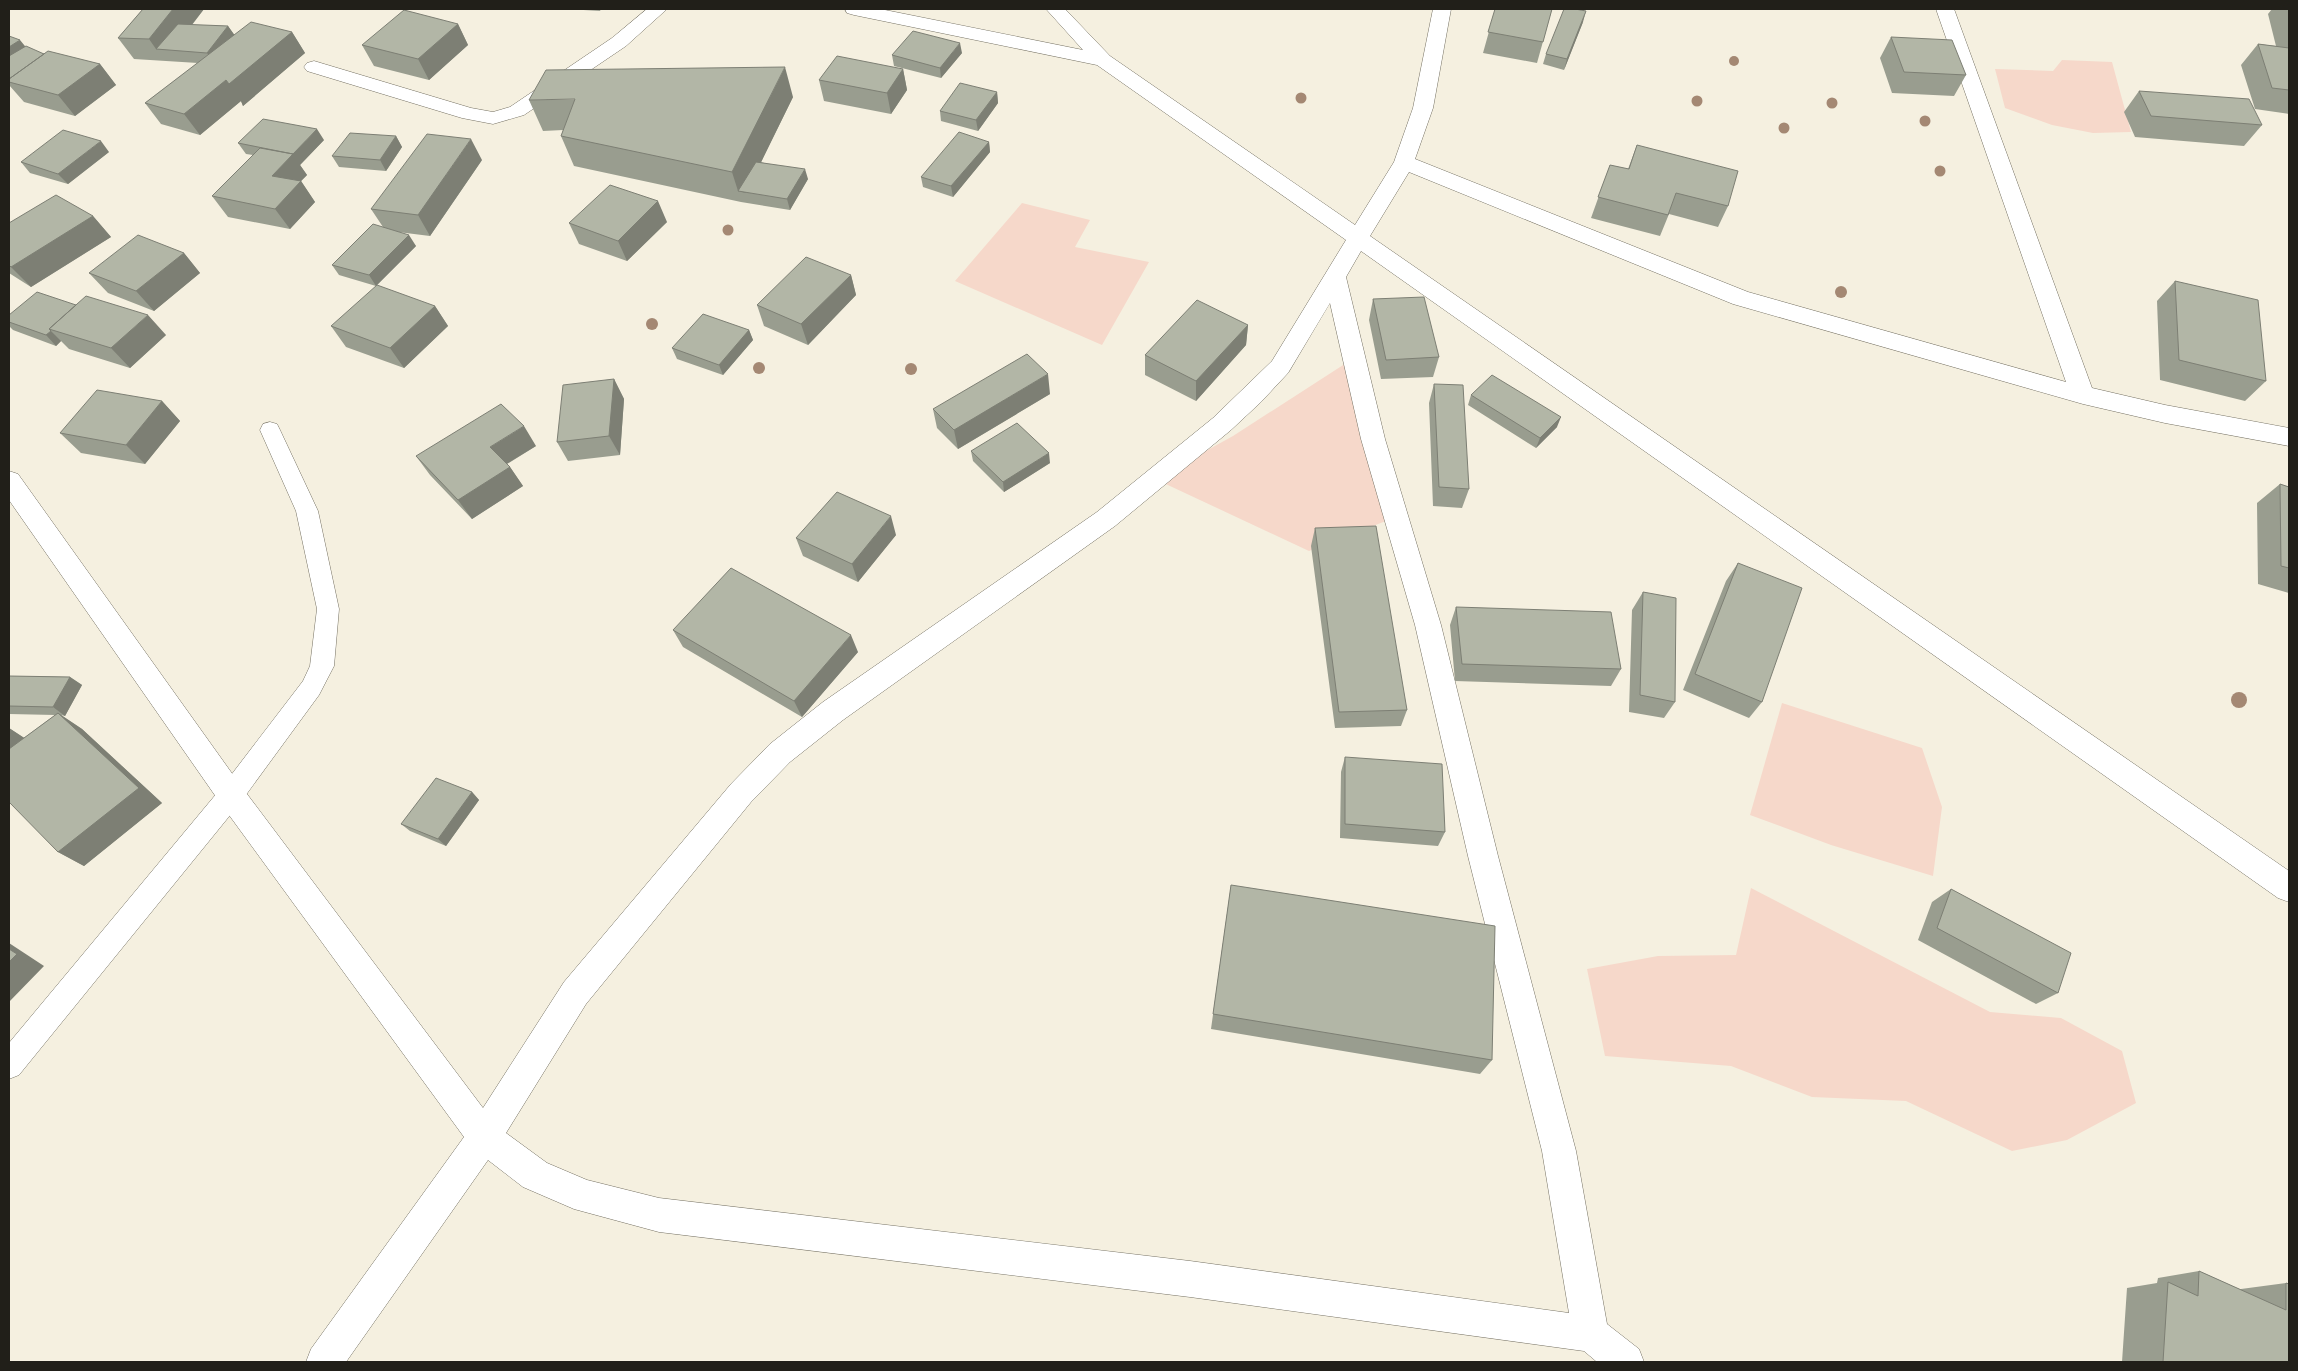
<svg xmlns="http://www.w3.org/2000/svg" width="2298" height="1371" viewBox="0 0 2298 1371" font-family="Arial,sans-serif">
	<rect width="100%" height="100%" fill="#f5f0e0"/>
	<path fill="#f6d8ca" d="M2062,60l50,2 19,70 -38,1 -41,-8 -47,-17 -10,-39 58,2z
		M1022,203l68,17 -15,27 74,15 -47,83 -147,-64z
		M1354,358l42,159 -87,34 -154,-72 78,-43z
		M1782,703l140,45 20,59 -9,69 -102,-31 -81,-30z
		M1751,888l239,124 71,6 61,33 14,52 -69,37 -55,11 -106,-50 -94,-4 -81,-31 -126,-10 -18,-87 71,-13 78,-1z"/>
	<g fill="none" stroke-linecap="round" stroke-linejoin="round">
		<defs>
			<path id="lane" d="M270,422l7,2 3,6 38,81 21,98 -5,57 -15,29 -79,108 -221,272 -10,4v-36l213,-256 81,-106 7,-15 7,-57 -21,-98 -36,-81 3,-6z"/>
			<path id="street" d="M647,9h20l-41,37 -102,69 -31,9 -31,-6 -155,-47 -3,-4 3,-4 7,-2 157,47 22,4 17,-5 102,-69z
				M845,9h35l203,41 -37,-41h19l45,47 245,169 39,-63 19,-54 20,-99h18l-18,99 -18,51 333,133 318,90 -130,-373h18l138,379 73,17 124,23v18l-124,-23 -82,-19 -350,-100 -324,-132 -39,64 919,635v31l-11,-4 -917,-647 -15,26 39,162 56,186 57,231 78,295 31,173 32,25 5,13h-47l-13,-11 -394,-54 -531,-65 -85,-23 -51,-22 -35,-27 -142,202h-40l5,-13 153,-212 -243,-333 -212,-304v-29l9,3 223,312 242,322 81,-126 167,-198 39,-40 53,-42 274,-190 116,-94 59,-57 74,-121 -249,-175 -243,-50 -7,-2zM1330,303l31,136 54,186 53,231 74,295 27,162 -379,-52 -531,-63 -72,-18 -40,-17 -41,-30 80,-129 165,-202 39,-40 53,-42 272,-194 116,-96 30,-28 27,-29z"/>
		</defs>
		<use href="#lane" stroke="#757163" stroke-width="1"/>
		<use href="#street" stroke="#757163" stroke-width="1"/>
		<use href="#lane" fill="#fff" fill-rule="evenodd"/>
		<use href="#street" fill="#fff" fill-rule="evenodd"/>
	</g>
	<g fill="#a48873">
		<circle cx="1734" cy="61" r="5"/>
		<circle cx="1301" cy="98" r="5.5"/>
		<circle cx="1697" cy="101" r="5.5"/>
		<circle cx="1832" cy="103" r="5.5"/>
		<circle cx="1925" cy="121" r="5.5"/>
		<circle cx="1784" cy="128" r="5.5"/>
		<circle cx="1940" cy="171" r="5.5"/>
		<circle cx="728" cy="230" r="5.5"/>
		<circle cx="1841" cy="292" r="6"/>
		<circle cx="652" cy="324" r="6"/>
		<circle cx="759" cy="368" r="6"/>
		<circle cx="911" cy="369" r="6"/>
		<circle cx="2239" cy="700" r="8"/>
	</g>
	<path fill="#999d8f" d="M143,9h61l-12,16 36,1 6,9 58,-3 13,21 -62,53 -2,-5 -41,34 -39,-11 -16,-21 53,-40 -64,-4 -16,-21z
		M567,9h34l-1,2z
		M1490,9h62l-15,54 -54,-10 12,-43z
		M2272,9h17v105l-34,-5 -14,-44 17,-21 18,2 -8,-32z
		M1583,22l-19,48 -21,-6 3,-10z
		M458,24l10,21 -39,35 -55,-14 -12,-21z
		M9,36l16,11 19,7 56,10 16,21 -41,31 -51,-14 -15,-17z
		M1891,37l75,38 -12,21 -62,-3 -12,-35z
		M962,53l-21,25 -47,-12 -2,-11z
		M903,69l4,21 -16,24 -67,-13 -5,-21z
		M2139,91l123,34 -18,21 -109,-9 -11,-25z
		M997,92l1,11 -20,28 -37,-10 -1,-10z
		M793,97l-32,65 47,17 -18,31 -49,-8 -167,-36 -13,-30 2,-6 -20,1 -14,-31z
		M396,136l6,11 -16,24 -47,-4 -7,-11z
		M324,140l-24,25 7,10 -6,6 14,21 -25,27 -62,-12 -16,-21 41,-41 -7,-1 -8,-11z
		M989,142l1,10 -37,45 -30,-10 -2,-10z
		M1637,145l91,61 -10,21 -49,-13 -9,22 -69,-18 19,-53 18,4z
		M109,152l-41,32 -38,-11 -9,-11z
		M482,160l-52,76 -32,-4 18,14 -40,40 -37,-11 -7,-10 51,-38 -12,-18z
		M93,216l18,21 -80,50 -22,-14v-50z
		M667,222l-40,39 -48,-17 -10,-21z
		M184,253l16,20 -46,38 -46,-18 -19,-20z
		M851,275l5,20 -48,50 -44,-19 -7,-21z
		M2175,281l91,100 -21,20 -85,-21 -3,-79z
		M1373,299l66,58 -6,20 -52,2 -12,-59z
		M435,306l13,20 -44,42 -58,-21 -15,-21z
		M9,315l157,20 -36,33 -61,-19 -8,-8 -5,5 -43,-16 -4,-4z
		M1248,325l-2,20 -50,56 -51,-26v-20z
		M749,330l4,10 -30,35 -46,-16 -5,-11z
		M614,379l10,20 -4,56 -52,6 -11,-19z
		M1434,384l35,105 -7,19 -29,-2 -4,-103z
		M1050,394l-92,55 -21,-21 -4,-19z
		M1471,395l86,32 -21,21 -68,-43z
		M162,401l18,20 -35,43 -64,-11 -21,-20z
		M536,446l-29,18 3,3 13,19 -51,33 -42,-44 -14,-19z
		M971,451l79,12 -46,29 -31,-31z
		M2280,484l9,3v106l-31,-9 -1,-81z
		M1315,528l92,182 -6,16 -66,2 -24,-182z
		M896,535l-38,47 -55,-26 -7,-18z
		M1738,563l24,139 -13,16 -66,-28 43,-109z
		M1643,592l32,110 -11,16 -35,-6 3,-102z
		M1456,607l165,62 -10,17 -156,-5 -5,-56z
		M673,630l185,22 -56,65 -119,-70z
		M9,676l61,1 12,8 -17,31 -4,-1 21,14 80,74 -78,63 -26,-14 -49,-124 15,10 31,-23 -46,-1z
		M1345,757l100,75 -7,14 -98,-8 1,-66z
		M472,792l7,8 -33,46 -36,-15 -9,-7z
		M1231,885l261,175 -12,14 -269,-45z
		M1951,889l107,104 -22,11 -118,-64 14,-38z
		M2199,1271l42,19v-1l45,-6 3,79h-167l5,-74 30,-5 1,-5z"/>
	<path fill="#7d7f74" d="M173,9h31l-32,41 -16,-1 -7,-10z
		M1586,11l-3,11 -19,48 3,-11z
		M458,24l10,21 -39,35 -11,-21z
		M228,26l8,11 -21,27 -8,-11z
		M292,32l13,21 -62,53 -2,-5 -41,34 -16,-21 42,-34z
		M20,40l9,11 -20,12v-16z
		M960,43l2,10 -21,25 -1,-10z
		M100,64l16,21 -41,31 -17,-21z
		M785,67l8,30 -47,96 -8,-2 -6,-19z
		M903,69l4,21 -16,24 -4,-21z
		M997,92l1,11 -20,28 -2,-11z
		M317,129l7,11 -24,25 7,10 -6,6 14,21 -25,27 -15,-20 -3,-33z
		M396,136l6,11 -16,24 -6,-11z
		M471,139l11,21 -52,76 -12,-21z
		M101,141l8,11 -41,32 -10,-10z
		M989,142l1,10 -37,45 -2,-11z
		M805,169l3,10 -18,31 -3,-11z
		M658,201l9,21 -40,39 -9,-20z
		M93,216l18,21 -80,50 -20,-20z
		M409,235l7,11 -40,40 -7,-11z
		M184,253l16,20 -46,38 -18,-20z
		M851,275l5,20 -48,50 -7,-21z
		M435,306l13,20 -44,42 -14,-20z
		M148,315l18,20 -36,33 -19,-20z
		M1248,325l-2,20 -50,56v-20z
		M749,330l4,10 -30,35 -4,-10z
		M51,331l10,10 -5,5 -10,-11z
		M1048,374l2,20 -92,55 -4,-19z
		M614,379l10,20 -4,56 -11,-19z
		M162,401l18,20 -35,43 -19,-19z
		M1561,417l-4,10 -21,21 4,-10z
		M524,426l12,20 -33,20 -13,-19z
		M1049,453l1,10 -46,29 -1,-10z
		M510,467l13,19 -51,33 -14,-19z
		M891,516l5,19 -38,47 -6,-18z
		M851,635l7,17 -56,65 -8,-16z
		M70,677l12,8 -17,31 -12,-9z
		M58,713l24,16 80,74 -78,63 -26,-14z
		M9,728l20,13 -20,19z
		M472,792l7,8 -33,46 -8,-7z
		M9,943l35,23 -35,36z"/>
	<path fill="#b2b6a6" stroke="#7d7f74" d="M143,9h30l-24,30 -31,-1z
		M1495,9h57l-9,33 -55,-10z
		M1564,9h11l11,2 -19,48 -21,-5z
		M404,10l54,14 -40,35 -56,-14z
		M251,22l41,10 -63,52 -3,-4 -42,34 -39,-11z
		M178,24l50,2 -21,27 -51,-4z
		M913,31l47,12 -20,25 -48,-13z
		M9,36l11,4 -11,7z
		M1891,37l61,3 14,35 -62,-3z
		M2258,44l31,4v42l-17,-2z
		M26,46l18,8 -35,25v-23z
		M48,51l52,13 -42,31 -49,-13v-3z
		M837,56l66,13 -16,24 -68,-13z
		M785,67l-53,105 -171,-36 14,-37 -46,1 17,-30z
		M960,83l37,9 -21,28 -36,-9z
		M2139,91l110,8 13,26 -111,-9z
		M263,119l54,10 -24,25 -55,-11z
		M63,130l38,11 -43,33 -37,-12z
		M959,132l30,10 -38,44 -30,-9z
		M350,133l46,3 -16,24 -48,-4z
		M427,134l44,5 -53,76 -47,-6z
		M1637,145l101,26 -10,35 -52,-13 -8,22 -70,-18 12,-32 19,4z
		M260,148l33,6 -21,22 29,5 -26,28 -63,-13z
		M756,162l49,7 -18,30 -49,-8z
		M610,185l48,16 -40,40 -49,-18z
		M56,195l37,21 -82,51 -2,-2v-42z
		M373,224l36,11 -40,40 -37,-10z
		M138,235l46,18 -48,38 -47,-18z
		M806,257l45,18 -50,49 -44,-19z
		M2175,281l83,19 8,81 -87,-21z
		M377,285l58,21 -45,42 -59,-22z
		M37,292l39,13 -27,24 2,2 -5,4 -37,-13v-7z
		M86,296l62,19 -37,33 -62,-19z
		M1424,297l15,60 -53,3 -13,-61z
		M1197,300l51,25 -52,56 -51,-26z
		M703,314l46,16 -30,35 -47,-17z
		M1027,354l21,20 -94,56 -21,-21z
		M1492,375l69,42 -21,21 -69,-43z
		M614,379l-5,57 -52,6 6,-57z
		M1434,384l29,1 6,104 -30,-2z
		M97,390l65,11 -36,44 -66,-12z
		M501,404l23,22 -34,21 20,20 -52,33 -42,-44z
		M1017,423l32,30 -46,29 -32,-31z
		M2280,484l9,3v81l-8,-2z
		M837,492l54,24 -39,48 -56,-26z
		M1376,526l31,184 -68,2 -24,-184z
		M1738,563l64,25 -40,114 -67,-28z
		M731,568l120,67 -57,66 -121,-71z
		M1643,592l33,6 -1,104 -35,-7z
		M1456,607l155,5 10,57 -159,-5z
		M9,676l61,1 -17,30 -44,-1z
		M58,713l81,75 -81,64 -49,-50v-53z
		M1345,757l97,7 3,68 -100,-8z
		M436,778l36,14 -34,47 -37,-15z
		M1231,885l264,41 -3,134 -279,-46z
		M1951,889l120,64 -13,40 -121,-65z
		M9,949l8,5 -8,8z
		M2199,1271l87,39v-27l3,1v78h-126l5,-80 30,14z"/>
	<rect width="2298" height="1371" fill="none" stroke="#211f19" stroke-width="20"/>
</svg>
